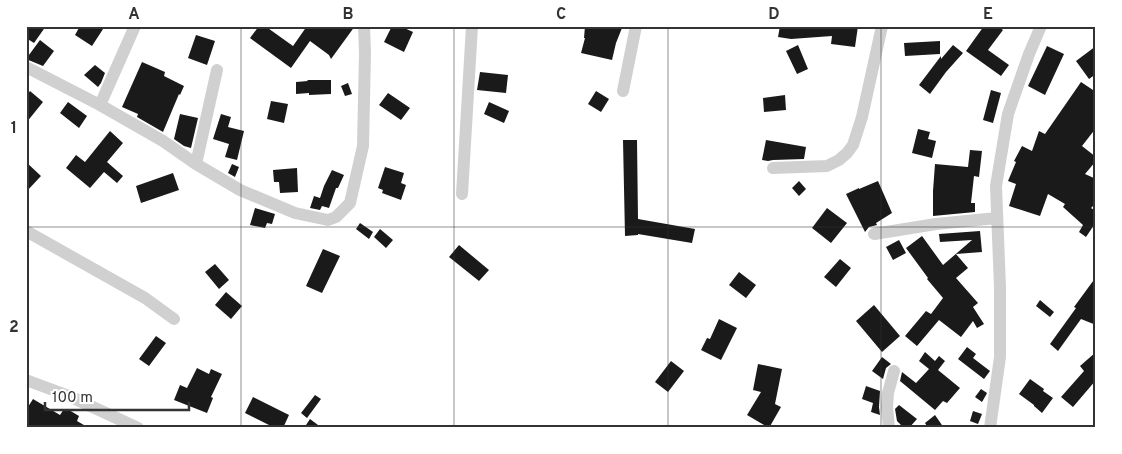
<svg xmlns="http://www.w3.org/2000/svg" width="1122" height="454" viewBox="0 0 1122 454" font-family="Overpass,sans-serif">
	<rect width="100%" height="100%" fill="#fff"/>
	<path fill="#1a1a1a" d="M29,26h17l-12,17 -8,-5v-7z
		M80,26h25l-13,20 -17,-11z
		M259,26h6l28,20 14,-20h48l-24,33 -2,-4 -19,-14 -19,27 -41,-30z
		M392,26h8l13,6 -9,20 -20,-10z
		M585,26h33l4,2 -6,15 -4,17 -31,-7 4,-15h-1z
		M780,26h78l-3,21 -24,-3 1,-8 -41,3 -13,-2z
		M984,26h14l5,4 -15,20 21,15 -8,11 -35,-25z
		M196,35l19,6 -8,24 -19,-7z
		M40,40l14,11 -11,15 -17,-7z
		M940,41v13l-35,2 -1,-13z
		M798,45l10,24 -11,5 -11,-23z
		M953,45l10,8 -17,19 -16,22 -11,-9 22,-29v3z
		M1047,46l17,8 -19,41 -17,-9z
		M1096,46v28l-7,5 -13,-18z
		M142,62l23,10 -1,4 20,10 -4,9 -1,-1 -16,38 -26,-15 1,-3 -16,-7z
		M95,65l10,8 -4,10 -3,4 -14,-12z
		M480,72l28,3 -2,18 -29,-3z
		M307,80h24v14l-22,1v-2l-13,1v-12l12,-1z
		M1081,82l15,10v36l-14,18 14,11v4l-11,13 11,5v24l-5,5 5,3v11l-10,15 -7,-5 4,-7 -20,-18 2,-3 -17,-10 -8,22 -31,-10 7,-22 -8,-3 8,-19 -2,-1 8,-15 10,5 7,-20 6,3z
		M348,83l4,11 -7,2 -4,-10z
		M991,90l10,3 -8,30 -10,-3z
		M30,91l13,11 -17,21v-27z
		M596,91l13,8 -8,13 -13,-8z
		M388,93l22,15 -9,12 -22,-15z
		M785,95l1,15 -22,2 -1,-14z
		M271,101l17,3 -4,19 -17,-4z
		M68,102l19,14 -8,12 -19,-15z
		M489,102l20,9 -5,12 -20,-9z
		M180,114l18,4 -7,30 -7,-2 -10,-7z
		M221,114l10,3 -3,10 16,4 -7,29 -12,-3 4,-13 -16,-5z
		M918,129l12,3 -2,7 8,2 -4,17 -20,-5z
		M110,131l13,12 -16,19 16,14 -6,7 -13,-11 -14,16 -24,-20 10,-13 9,7z
		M623,140h14l1,79 57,10 -3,14 -54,-9v1l-13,1z
		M766,140l40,7 -2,12 -31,1 -5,1 -6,-1z
		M970,150l12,1 -3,26 -5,-1 -3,27h4v9l-42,4v-25l2,-27 33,3z
		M26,162l15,14 -15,16z
		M232,164l7,3 -4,10 -7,-4z
		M385,167l19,6 -3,10 5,2 -5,15 -19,-7 1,-3 -5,-2z
		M297,168l1,24 -18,1 -1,-11h-5l-1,-12z
		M332,170l12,5 -6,13h-2l-7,20 -7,-2 -2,4 -10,-2 4,-12 6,2 4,-12z
		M173,173l6,17 -38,13 -5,-17z
		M799,181l7,8 -7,7 -7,-8z
		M878,181l14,32 -16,10 1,2 -8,2 -4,5 -19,-38 13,-6v1z
		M255,208l20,6 -3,10 -5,-1 -2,5 -15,-3z
		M827,208l20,15 -16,20 -19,-15z
		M360,223l13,9 -4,7 -13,-10z
		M380,229l13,11 -7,8 -12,-11z
		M980,231l2,21 -26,2 12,14 -12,10 22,25 -5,4 11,17 -7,4 -4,-7 -12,16 -22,-17 -22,26 -12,-10 21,-25 5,3 12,-16 -16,-19 1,-1 -22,-30 16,-12 21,29 29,-25 -32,2 -1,-8z
		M899,240l7,13 -13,7 -7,-13z
		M459,245l30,25 -10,11 -30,-24z
		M323,249l17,7 -18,37 -16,-7z
		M840,259l11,9 -15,19 -12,-10z
		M215,264l14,16 -10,9 -14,-17z
		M739,272l17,13 -10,13 -17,-13z
		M1096,277v48l-15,-6 -23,32 -8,-7 26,-36 -2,-1z
		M226,292l16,14 -11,13 -16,-14z
		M1040,300l14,12 -4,5 -14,-11z
		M874,305l26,31 -18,16 -26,-31z
		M719,319l18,9 -16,32 -20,-10 6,-12 3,1z
		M156,336l10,7 -17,23 -10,-7z
		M967,347l9,7 -3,4 17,13 -6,8 -26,-20z
		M925,352l10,9 4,-5 6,5 -7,9 22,18 -13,15 -4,-2 -8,9 -35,-29 2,-9 14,11 13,-14 -10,-8z
		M1096,352v28l-23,27 -12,-10 23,-26 -4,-5z
		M882,357l9,7 -5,4 -3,11 -11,-8z
		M671,361l13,10 -16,21 -13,-10z
		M758,364l24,5 -7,35 6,3 -12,21 -22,-13 14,-23 -8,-2z
		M197,368l12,6 2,-5 11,5 -11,23 2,1 -6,15 -33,-13 6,-15 7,3z
		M1030,379l14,10 -1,2 10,7 -11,15 -8,-7v-1l-15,-11z
		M866,386l14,5 -1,16 1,8 -9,-3 2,-9 -11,-4z
		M981,389l6,4 -1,2 -4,7 -7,-5z
		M315,395l6,4 -14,19 -6,-5z
		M253,397l36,18 -6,13h-8l-30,-15z
		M33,399l27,16 4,-6 5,2v-1l10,6 -2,5 12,7h-63v-18z
		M899,405l18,14 -8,9h-5l-7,-7 -2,-12z
		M973,411l9,3 -4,10 -8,-3z
		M935,415l9,13h-16l-3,-5z
		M310,419l12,9h-18z"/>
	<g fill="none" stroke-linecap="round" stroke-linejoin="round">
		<path stroke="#d0d0d0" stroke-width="12" d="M26,67l74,38 63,36 33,23 44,26 55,23 33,7 8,-3 14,-14 13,-57 2,-93 -1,-27
			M623,91l13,-65
			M100,105l35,-79
			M196,164l21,-94
			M773,168l54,-2 12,-6 8,-7 6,-8 9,-28 20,-91
			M462,194l10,-168
			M26,231l119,67 29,21
			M874,234l62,-10 61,-6
			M26,380l43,16 69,32
			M889,428l-2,-21 1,-14 6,-22
			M990,428l10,-71v-70l-4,-101 12,-72 21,-60 12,-28"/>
	</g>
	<path fill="none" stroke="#333" stroke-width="1" stroke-opacity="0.55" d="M241,26v402M454,26v402M668,26v402M881,26v402M26,227h1070"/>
	<rect width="1122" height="454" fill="none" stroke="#ffffff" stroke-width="55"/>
	<path d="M45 402v8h144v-8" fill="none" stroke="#333333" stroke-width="2.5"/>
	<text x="52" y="402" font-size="15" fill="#333333" stroke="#ffffff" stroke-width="4" paint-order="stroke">100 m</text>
	<rect x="28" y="28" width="1066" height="398" fill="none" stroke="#333" stroke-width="2"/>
	<g font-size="16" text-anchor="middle" font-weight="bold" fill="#333">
		<text x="134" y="19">A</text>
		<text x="348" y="19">B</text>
		<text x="561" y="19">C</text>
		<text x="774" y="19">D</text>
		<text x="988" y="19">E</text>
		<text x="14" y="133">1</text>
		<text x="14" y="332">2</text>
	</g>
</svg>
